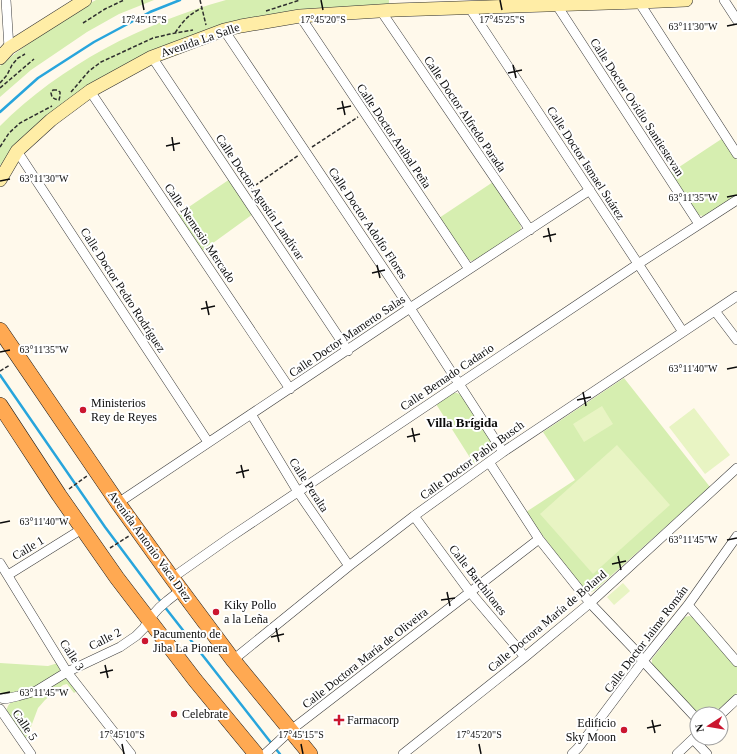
<svg xmlns="http://www.w3.org/2000/svg" width="737" height="754" viewBox="0 0 737 754" font-family="Georgia,serif">
	<rect width="100%" height="100%" fill="#fff9eb"/>
	<path fill="#d6eeb0" d="M96,0h58l-35,14 -32,18 -56,38 -31,27v-31c16,-14 33,-26 51,-38 14,-10 29,-20 45,-28z
		M226,0h163v3l-1,1 -76,5 -46,6 -48,12 -47,17 -155,102 -14,18 -2,1v-39c61,-61 143,-103 226,-126z
		M723,138l14,22v35l-33,21 -7,-1 -27,-42z
		M230,179l23,35 -51,37 -25,-36z
		M493,182l27,41 1,5 -2,5 -43,27 -5,1 -4,-2 -28,-41z
		M624,378l86,109 -116,104 -4,1 -5,-1 -42,-55 -17,-24 49,-32 -32,-48z
		M452,393h5l4,2 33,50 -1,4 -1,3 -18,12 -38,-60z
		M689,616l4,1 44,49v27l-24,21h-16l-44,-48 -1,-3v-4l33,-42z
		M0,663l48,3 10,-3 2,7 -2,3 -27,17 -19,4 -11,-1 -1,-1z
		M64,678l3,1 10,12 -3,2 -7,-9 -4,1 -18,15 -7,8 -9,24 -4,8 -19,-29 2,-5 2,-3 18,-5 6,-3z"/>
	<path fill="#e8f4c3" d="M602,406l11,18 -29,18 -11,-18z
		M694,408l36,47 -25,19 -36,-47z
		M617,445l53,60 -77,69 -53,-60z
		M623,583l7,8 -16,14 -7,-8z"/>
	<g fill="none" stroke-linecap="round" stroke-linejoin="round">
		<path stroke="#28a5dc" stroke-width="2.5" d="M0,112l38,-34 56,-36 56,-30 30,-12
			M0,375l105,152 56,75
			M164,606l108,138
			M275,748l5,6"/>
		<defs>
			<path id="minor" d="M6,0l3,48
				M724,0l13,20
				M639,2l98,152
				M556,4l143,220
				M469,7l214,325
				M381,11l149,219
				M300,16l169,253
				M224,30l186,278 93,144
				M152,57l196,294
				M90,91l200,298
				M17,151l191,291
				M715,311l22,29
				M251,414l47,78 51,74
				M489,462l50,77 51,64 43,45 10,13 54,58
				M118,503l292,-195 180,-118
				M414,516l56,76 55,65
				M0,563l67,109 64,82
				M8,575l74,-46
				M172,578l57,-40 409,-274 99,-64
				M688,605l49,57
				M233,660l116,-94 65,-50 89,-64 234,-156
				M0,698l5,1 13,-3 18,-5 31,-19 53,-25 16,-11 8,-8 5,-9 10,-11 8,-7 14,-11
				M0,709l31,45
				M721,714l16,-15
				M693,739l14,15
				M265,754l26,-24 248,-191
				M403,754l122,-97 65,-54 147,-135
				M572,754l6,-6 65,-87 45,-56 49,-69
				M677,754l20,-19"/>
			<path id="secondary" d="M0,58l9,-10 76,-48
				M0,180l17,-29 34,-31 39,-29 62,-34 72,-27 17,-4 59,-10 95,-6 244,-8 47,-2"/>
			<path id="trunk" d="M0,330l118,173 54,75 61,82 77,94
				M0,405l59,90 58,83 78,102 61,74"/>
		</defs>
		<use href="#minor" stroke="#3f3f3f" stroke-width="10"/>
		<use href="#secondary" stroke="#2e2e2e" stroke-width="14"/>
		<use href="#trunk" stroke="#1d1d1d" stroke-width="16"/>
		<path stroke="#2e2e2e" stroke-width="1.5" stroke-dasharray="4 2" stroke-linecap="butt" d="M200,0l6,25
			M266,11l34,-11
			M83,23l22,-14 19,-9
			M175,33c8,-12 14,-19 27,-25
			M0,83l7,-8 5,-10 6,-7 7,-4
			M0,88l34,-29
			M53,90h4l3,2v4l-1,4 -4,-1 -3,-2 -1,-4z
			M71,92l18,-21 12,-9 52,-24 17,-4 23,-4
			M0,147l9,-14 11,-10 32,-17
			M312,147l46,-30
			M250,189l49,-34
			M0,371l10,-6
			M69,489l18,-13
			M110,548l19,-12"/>
		<use href="#minor" stroke="#fff" stroke-width="9"/>
		<use href="#secondary" stroke="#ffeda6" stroke-width="13"/>
		<use href="#trunk" stroke="#ffa952" stroke-width="15"/>
	</g>
	<path fill="none" stroke="#0c0c0c" stroke-width="1.5" d="M142,0l2,10M321,0l2,10M500,0l2,10M727,26l10,-2M513,65l3,13M508,73l14,-3M342,101l3,14M337,109l14,-3M172,137l2,14M166,146l14,-3M0,181l10,-2M727,197l10,-2M548,228l3,14M543,237l13,-3M377,265l3,13M372,273l13,-3M206,301l3,14M201,309l14,-3M0,352l10,-2M727,369l10,-2M583,392l3,14M577,400l14,-3M412,428l3,14M407,437l13,-3M241,465l3,13M236,473l13,-3M0,523l10,-2M727,540l10,-2M618,556l3,14M612,564l14,-3M447,592l3,14M441,600l14,-2M276,628l3,14M271,637l13,-3M105,665l3,13M100,673l13,-3M0,694l10,-2M652,720l3,13M647,728l14,-3M122,744l2,10M301,744l2,10M479,744l2,10"/>
	<g fill="#cb162f" stroke="#fff" stroke-width="1.5">
		<circle cx="83" cy="410" r="4"/>
		<circle cx="216" cy="612" r="4"/>
		<circle cx="145" cy="641" r="4"/>
		<circle cx="174" cy="714" r="4"/>
		<path d="M337 714h4v4h4v4h-4v4h-4v-4h-4v-4h4z"/>
		<circle cx="624" cy="730" r="4"/>
	</g>
	<g text-anchor="middle" dominant-baseline="central" stroke-width="4" stroke-linejoin="round" paint-order="stroke">
		<g font-size="12" fill="#0c0c0c" stroke="#fff">
			<text transform="translate(200 40) rotate(-19)">Avenida La Salle</text>
			<text transform="translate(637 107) rotate(57)">Calle Doctor Ovidio Santiestevan</text>
			<text transform="translate(465 114) rotate(56)">Calle Doctor Alfredo Parada</text>
			<text transform="translate(394 136) rotate(56)">Calle Doctor Anibal Peña</text>
			<text transform="translate(586 163) rotate(57)">Calle Doctor Ismael Suárez</text>
			<text transform="translate(260 197) rotate(56)">Calle Doctor Agustín Landívar</text>
			<text transform="translate(368 223) rotate(56)">Calle Doctor Adolfo Flores</text>
			<text transform="translate(200 233) rotate(56)">Calle Nemesio Mercado</text>
			<text transform="translate(123 290) rotate(57)">Calle Doctor Pedro Rodríguez</text>
			<text transform="translate(347 336) rotate(-34)">Calle Doctor Mamerto Salas</text>
			<text transform="translate(447 377) rotate(-34)">Calle Bernado Cadario</text>
			<text transform="translate(472 460) rotate(-36)">Calle Doctor Pablo Busch</text>
			<text transform="translate(309 485) rotate(57)">Calle Peralta</text>
			<text transform="translate(150 546) rotate(54)">Avenida Antonio Vaca Diez</text>
			<text transform="translate(28 548) rotate(-31)">Calle 1</text>
			<text transform="translate(478 580) rotate(52)">Calle Barchilones</text>
			<text transform="translate(547 621) rotate(-40)">Calle Doctora María de Boland</text>
			<text transform="translate(105 639) rotate(-27)">Calle 2</text>
			<text transform="translate(646 639) rotate(-53)">Calle Doctor Jaime Román</text>
			<text transform="translate(72 655) rotate(57)">Calle 3</text>
			<text transform="translate(365 658) rotate(-38)">Calle Doctora María de Oliveira</text>
			<text transform="translate(25 725) rotate(56)">Calle 5</text>
		</g>
		<g font-size="12" fill="#0c0c0c" stroke="#fff" text-anchor="start">
			<text x="91" y="403">Ministerios<tspan x="91" dy="14">Rey de Reyes</tspan></text>
			<text x="224" y="605">Kiky Pollo<tspan x="224" dy="14">a la Leña</tspan></text>
			<text x="153" y="634">Pacumento de<tspan x="153" dy="14">Jiba La Pionera</tspan></text>
			<text x="182" y="714">Celebrate</text>
			<text x="347" y="720">Farmacorp</text>
			<text x="616" y="723" text-anchor="end">Edificio<tspan x="616" dy="14">Sky Moon</tspan></text>
		</g>
		<g font-size="13" font-weight="bold" fill="#0c0c0c" stroke="#fff">
			<text x="462" y="422">Villa Brígida</text>
		</g>
	</g>
	<g font-size="10" text-anchor="middle" fill="#0c0c0c" stroke="#fff" stroke-width="4" stroke-linejoin="round" paint-order="stroke">
		<text x="144" y="23">17°45'15"S</text>
		<text x="323" y="23">17°45'20"S</text>
		<text x="502" y="23">17°45'25"S</text>
		<text x="693" y="30">63°11'30"W</text>
		<text x="44" y="182">63°11'30"W</text>
		<text x="693" y="201">63°11'35"W</text>
		<text x="44" y="353">63°11'35"W</text>
		<text x="693" y="372">63°11'40"W</text>
		<text x="44" y="525">63°11'40"W</text>
		<text x="693" y="543">63°11'45"W</text>
		<text x="44" y="696">63°11'45"W</text>
		<text x="122" y="738">17°45'10"S</text>
		<text x="301" y="738">17°45'15"S</text>
		<text x="479" y="738">17°45'20"S</text>
	</g>
	<g transform="translate(709 726) rotate(258)"><circle r="19" fill="#ffffff" stroke="#9e9e9e"/>
	<path d="M0-3L7 15L0 10L-7 15Z" fill="#cb162f"/>
	<text y="-6" font-size="11" font-weight="bold" text-anchor="middle" fill="#0c0c0c">N</text>
	</g>
</svg>
